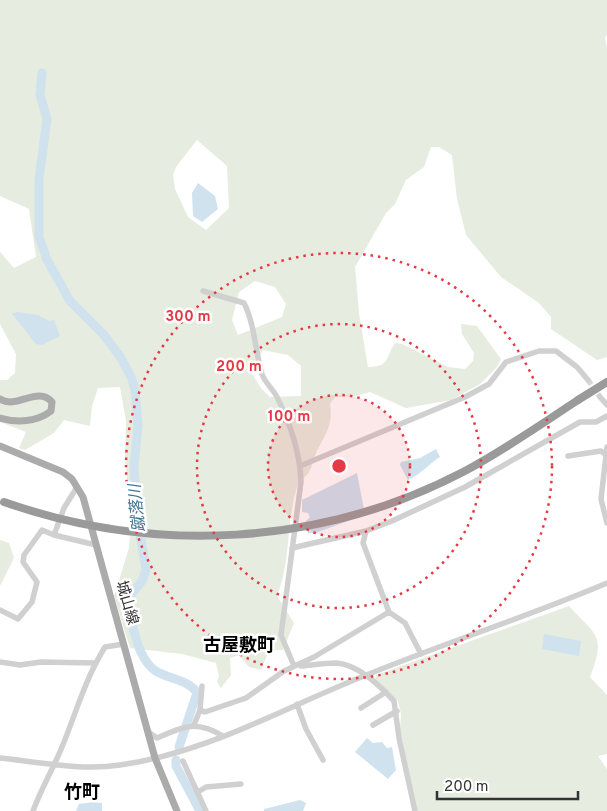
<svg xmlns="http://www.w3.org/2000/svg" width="607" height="811" viewBox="0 0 607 811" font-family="Overpass,'Noto Sans JP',sans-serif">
	<rect width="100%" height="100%" fill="#fff"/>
	<path fill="#e6ecdf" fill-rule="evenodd" d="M0,0h607v34l-2,4 2,9v310l-10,3 -46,-31v-12l-12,-14 -38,-26 -35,-42 -9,-36 -5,-44 -13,-8h-8l-7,20 -18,13 -11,24 -9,9 -31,54 4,46 9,54c22,0 17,-9 27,-24l7,1 46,23 17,2 8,-8 1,-8 -12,-19 -1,-10 16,2 24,33 -4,8 -17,17 -29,16 -45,8 -36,-16 -14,4 -21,1 -5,7c3,19 -3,28 -11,43 -5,8 -6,18 -10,25 -3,6 -11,9 -12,15 -11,35 -6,75 -20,109l17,27 -11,27h-14l-8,20 -12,-3 -10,-12 -9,3 1,17 -10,13 -4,-6 2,-6 -3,-13 -34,-9 -52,-6 -16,-52 15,-48 2,-25 -6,-65 1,-37 -6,-34 -22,1 -6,18 -2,20 -26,-6 -10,13 -29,17 -6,-2 7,-16 -26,-10v-42h7l8,-7 1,-19 -16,-30v-72l14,16 22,-11 -7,-48 -29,-13zM197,140l30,26 2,42 -23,22 -18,-13 -13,-28 -2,-14 3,-8zM255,281l20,6 11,17 -4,13 -44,18 -6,-15 7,-28zM263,350l25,5 13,11v30l-31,1 -9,-9 -10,-16z
		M0,540l9,3 5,15 -14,28z
		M569,606c26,29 38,28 21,71l17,18v59l-9,2 9,13v42h-190l-17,-81 1,-16 -3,-13 -23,-21 1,-5z"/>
	<path fill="#cfe2ee" d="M198,183l17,13 3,13 -16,13 -9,-6 -1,-23z
		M17,312l21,3 11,6 5,-1 6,16 -18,9 -6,-1 -24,-30z
		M436,449l4,8c-11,7 -20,18 -32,23l-8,-15 1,-3 19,-4z
		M357,473l8,42 -50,18h-7l-3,-11 5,-5 -2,-4 -6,-1v-12z
		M544,634l37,7 -2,15 -37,-7z
		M367,738l6,5 9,-1 5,6 5,-1 4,23 -8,9 -33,-27z
		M300,800l6,3 -3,8h-39v-2z
		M93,802l9,1v8h-26l3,-7z"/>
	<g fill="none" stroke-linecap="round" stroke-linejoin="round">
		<path stroke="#cfe2ee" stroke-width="9" d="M42,73l-2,22 7,24 -8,60v58l6,17
			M46,258l24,43 34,34 17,23 11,21 3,11 3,35 -4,42 3,48 9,55 -4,11 -12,15 -2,8c5,21 8,50 25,65 12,10 36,10 44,24l-18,54
			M176,760v6l24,45"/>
		<path stroke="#d6d6d6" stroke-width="5.5" stroke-dasharray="5.5 3" stroke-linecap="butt" d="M588,380l12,17"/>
		<path stroke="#d0d0d0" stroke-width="5.5" d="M203,291l41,12c11,22 11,48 18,71 3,9 11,15 15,23 13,26 23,56 24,85l-20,153 13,31
			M600,397l7,8
			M607,447l-6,52 6,24
			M568,456l33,-5 4,3
			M300,466l165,-69 24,-13 17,-22 33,-11h17l21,16 11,13
			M366,531l-3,12 26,69
			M54,535l42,10
			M292,548l74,-17 26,-10 73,-34 115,-65h16l11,-6
			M0,610l18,9 14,-17 5,-20 -14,-20 1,-7 18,-25 12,5 10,-27 13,-21
			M0,662l20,3 21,-3 55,1
			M301,666c11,-1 24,-3 35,-3 22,1 44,23 58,38l5,37 16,73
			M297,704l9,25 17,31
			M361,708l25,-16
			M200,710l2,-24
			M194,725l6,-15 5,2 41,-14 38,-27 30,-14 75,-45 16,11 16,31
			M373,725l24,-14
			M147,731l10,7c27,-12 39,-18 66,-2
			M0,758c39,4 81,13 120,7 87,-12 163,-57 244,-89 80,-33 163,-59 243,-93
			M183,761l23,50
			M198,792l8,-5 35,-3
			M33,811c8,-22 20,-42 29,-64 14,-34 23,-68 43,-100l19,-3"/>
		<path stroke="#ababab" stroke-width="7" d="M0,399c16,11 38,-14 52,3l-1,9c-14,11 -34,12 -51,7
			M0,446l63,26 9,7 11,18 72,261 22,53"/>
		<path stroke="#9a9a9a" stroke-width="8" d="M578,400l29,-18"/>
		<path stroke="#9a9a9a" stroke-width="8" d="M4,502c151,53 317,44 459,-30 40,-21 77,-47 115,-72"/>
	</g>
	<circle cx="339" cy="466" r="71" fill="#e63946" fill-opacity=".12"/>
	<g fill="none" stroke="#e63946" stroke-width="2.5" stroke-dasharray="2.5 5">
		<circle cx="339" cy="466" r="71"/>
		<circle cx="339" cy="466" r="142"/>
		<circle cx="339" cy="466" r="213"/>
	</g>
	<g text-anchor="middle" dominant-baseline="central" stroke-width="5" stroke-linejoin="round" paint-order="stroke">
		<g font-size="15" fill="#333" stroke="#fff">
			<text transform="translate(126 603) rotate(74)">城山線</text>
		</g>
		<g font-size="16" font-style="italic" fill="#3f7597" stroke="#fff">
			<text transform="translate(138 508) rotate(-96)">蹴落川</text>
		</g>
		<g font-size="18" font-weight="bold" fill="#000" stroke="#fff">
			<text x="239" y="646">古屋敷町</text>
			<text x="82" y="793">竹町</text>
		</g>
	</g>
	<circle cx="339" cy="466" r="8" fill="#e63946" stroke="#fff" stroke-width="2.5"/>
	<g font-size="15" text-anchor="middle" font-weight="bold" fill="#e63946" stroke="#fff" stroke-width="5" stroke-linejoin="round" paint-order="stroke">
		<text x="188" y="321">300 m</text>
		<text x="239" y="371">200 m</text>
		<text x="289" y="421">100 m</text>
	</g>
	<path d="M437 791v8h141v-8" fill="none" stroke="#333333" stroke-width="2.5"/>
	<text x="444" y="791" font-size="15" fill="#333333" stroke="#ffffff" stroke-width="4" paint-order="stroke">200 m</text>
</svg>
